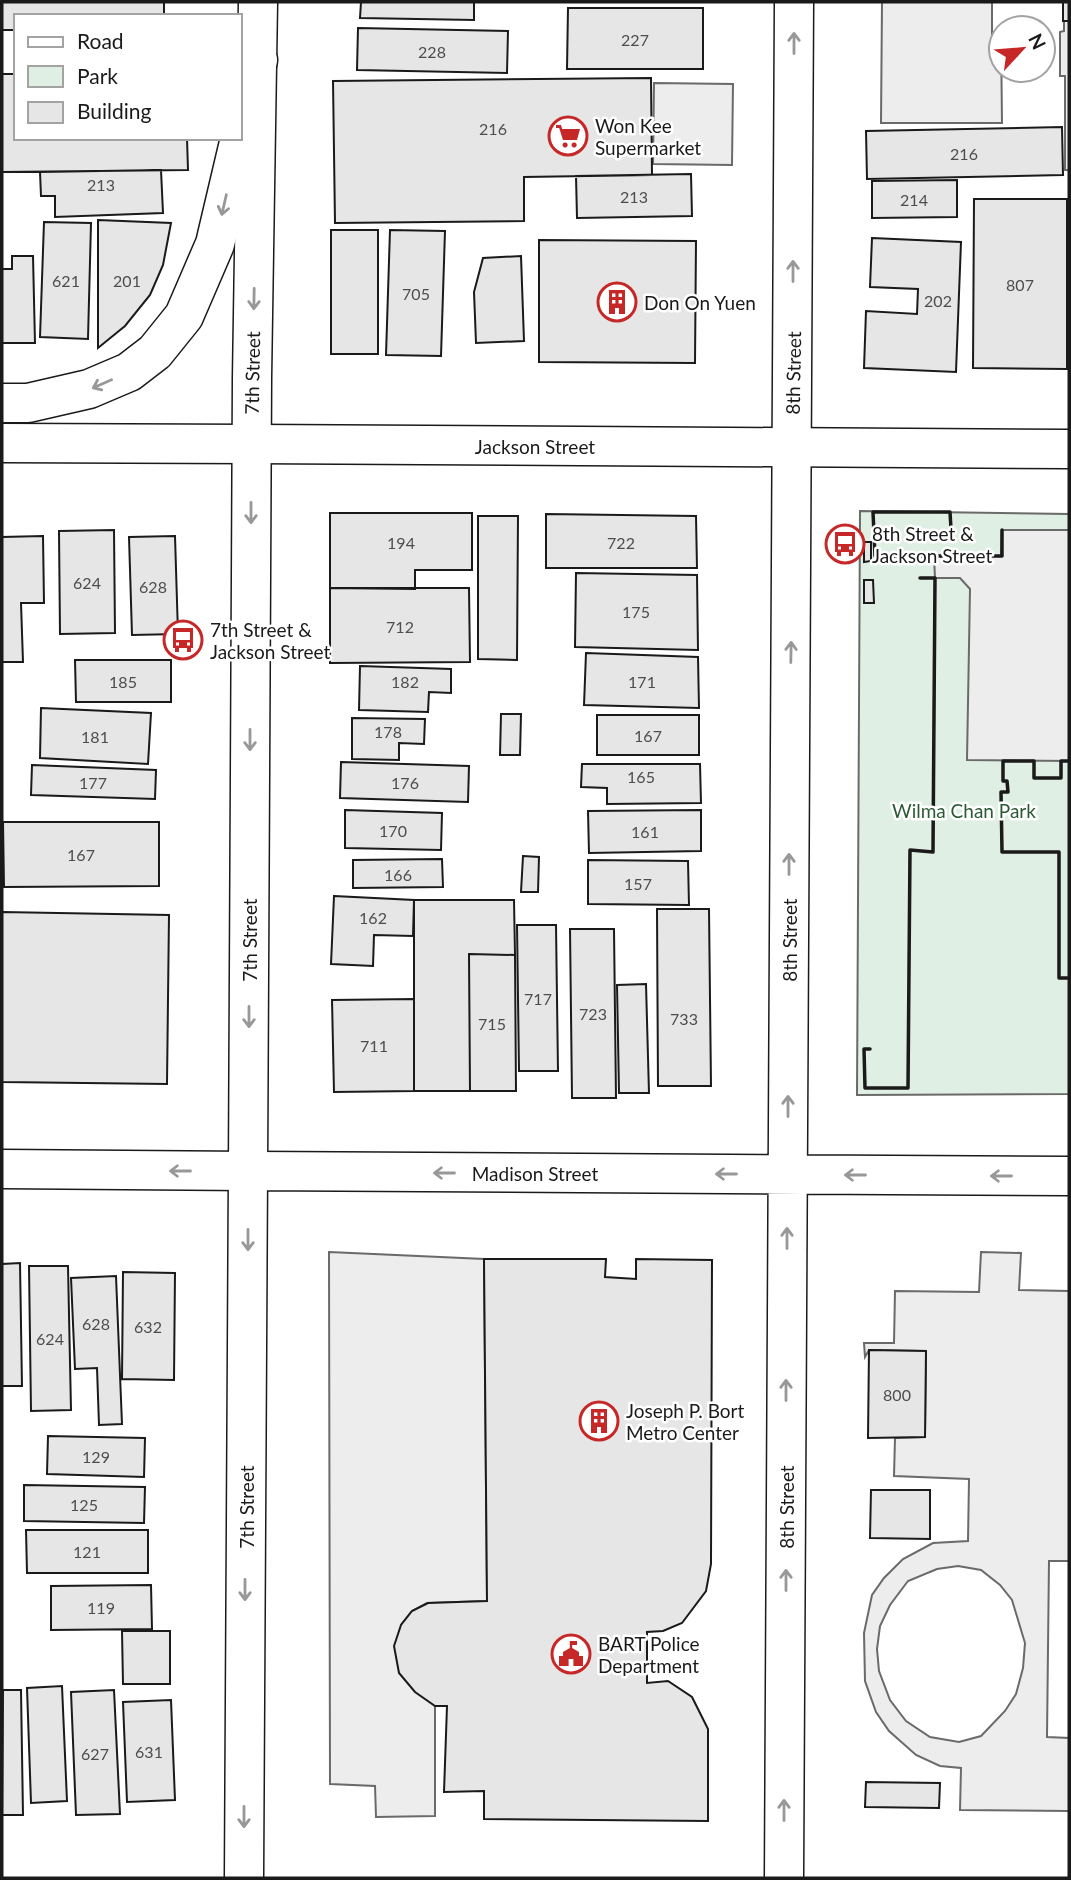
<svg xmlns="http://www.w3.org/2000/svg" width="1071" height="1880" viewBox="0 0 1071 1880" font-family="Lato,sans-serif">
	<rect width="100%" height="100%" fill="#fff"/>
	<path fill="#e0efe3" stroke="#6a6a6a" stroke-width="2" d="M860,511l209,3v580l-212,1z"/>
	<path fill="#ededed" stroke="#6a6a6a" stroke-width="2" fill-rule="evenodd" d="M882,2h110v32h9l1,89h-121z
		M1064,21h5v149h-4v-94h-5v-44l4,-1z
		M654,83l79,1 -1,81 -79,-1z
		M1002,530h67v231l-102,-1 3,-171 -10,-11h-25l-1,-22h67z
		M329,1252l155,7 3,342 -60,2 -15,8 -11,14 34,81v110l-59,1 -1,-31 -45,-2z
		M981,1252l40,1 -2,37 50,1v270h-20l-2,176 22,1v73l-109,-1 1,-42 -21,-2 -24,-11 -27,-24 -13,-19 -11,-31 -1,-48 8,-38 12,-17 19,-19 30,-16 35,-2 1,-62 -75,-3 1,-38 30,-1 1,-86 -57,-1 -4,7 -1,-14h30l1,-52 84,1zM958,1566l23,4 19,15 12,15 13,43 -2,25 -7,26 -11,17 -24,25 -22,6 -29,-5 -24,-16 -16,-21 -11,-29 -2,-22 3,-23 10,-21 18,-24 29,-12z"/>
	<path fill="#e6e6e6" stroke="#1a1a1a" stroke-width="2" d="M2,2h162v14h-148v14h-14z
		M361,2h113v18l-114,-2z
		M1063,2h6v19h-6z
		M568,8h135v61h-136z
		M358,28l150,3 -1,42 -150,-3z
		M2,74h14v64h171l1,32 -186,2z
		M651,78l1,97 -128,2v44l-189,2 -2,-142z
		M1062,127l1,48 -196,4 -1,-48z
		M161,170l2,43 -108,4v-21h-14l-1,-24z
		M691,174l1,42 -115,2 -1,-42z
		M957,180v37l-85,1v-37z
		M974,199h93v170l-94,-1z
		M98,220l73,3 -8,42 -13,30 -25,31 -27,22z
		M44,222l47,1 -3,116 -48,-2z
		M331,230h47v124h-47z
		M390,230l55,1 -4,125 -55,-1z
		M872,238l89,4 -5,130 -92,-4 2,-57 51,3 1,-25 -48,-2z
		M539,240l157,1 -1,122 -156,-1z
		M12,256h21l2,87h-33v-74h10z
		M521,256l3,85 -48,2 -2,-51 9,-34z
		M330,513h142v57h-57v19l-85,-1z
		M546,514l150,2 1,52h-151z
		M478,516h40l-1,144 -39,-1z
		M114,530l1,103 -55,1 -1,-103z
		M43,536l1,67h-23l2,59h-21v-125z
		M175,536l3,98 -46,1 -3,-98z
		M864,542h7v19l-7,1z
		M576,573l121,2 1,75 -123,-3z
		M864,580h9l1,23h-10z
		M330,588h139l1,74 -140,1z
		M586,653l112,4 1,51 -115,-3z
		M75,660h96v42h-95z
		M360,666l91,3v24l-22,-1 -1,20 -69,-2z
		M41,708l110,5 -3,51 -108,-6z
		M501,714h20l-1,41h-20z
		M597,715h102v40h-102z
		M352,718l73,1 -1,25 -25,-1v17l-47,-1z
		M341,762l128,4 -1,36 -128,-4z
		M582,764h118l1,39 -94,1v-16l-26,-1z
		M32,765l124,5 -1,29 -124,-4z
		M345,810l97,3 -1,37 -96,-2z
		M701,810v41l-112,2 -1,-42z
		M3,822h156v64l-155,1z
		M523,856l16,1 -1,35h-17z
		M442,859l1,28 -90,1v-28z
		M588,860l100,1 1,44 -101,-1z
		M334,896l80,4 -1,36 -39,-1 -1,31 -42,-2z
		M414,900h100l1,55 -46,-1 1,137h-56z
		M657,909h52l2,177h-53z
		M2,912l167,3 -2,169 -165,-2z
		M517,925h39l2,146h-39z
		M570,929h44l2,169h-44z
		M469,954l46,1 1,136h-46z
		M646,984l3,109h-30l-2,-108z
		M414,999v92l-80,1 -2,-92z
		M484,1259h122l-1,18 31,2v-20l76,1 -1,304 -5,27 -24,32 -19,8 -16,1v51l21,-2 24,16 16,32v92l-224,-2v-28l-40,1 3,-86h-12l-20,-14 -16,-19 -5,-27 7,-21 11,-14 16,-8 59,-2z
		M20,1263l2,123h-20v-122z
		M29,1266h39l3,144 -40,1z
		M123,1272l52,1 -1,107 -52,-1z
		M116,1276l6,148 -23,1 -2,-57 -22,1 -4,-91z
		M869,1350l57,1 -1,86 -57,1z
		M48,1436l97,2 -1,39 -97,-3z
		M24,1485l121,2 -1,36 -120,-2z
		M871,1490h59v49l-60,-1z
		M26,1530h122v43h-121z
		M151,1585l1,44 -101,1v-44z
		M122,1631h48v53h-47z
		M62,1686l5,115 -36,2 -4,-115z
		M3,1690h18l2,125h-21z
		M114,1690l6,124 -44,1 -5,-123z
		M171,1700l4,100 -48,2 -4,-100z
		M866,1782l74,1 -1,25 -74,-1z"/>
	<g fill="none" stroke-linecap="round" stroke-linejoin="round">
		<defs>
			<path id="minor" d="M252,444l817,5"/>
			<path id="secondary" d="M2,443l250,1
				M244,1878l4,-707 821,5
				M784,1878l10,-1876"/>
			<path id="primary" d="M2,1169l246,2 4,-793 6,-376"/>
			<path id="motorway" d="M240,138l18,-78
				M2,403h26l61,-14 40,-17 26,-20 29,-36 31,-72 25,-106"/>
		</defs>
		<use href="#minor" stroke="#1a1a1a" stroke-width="41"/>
		<use href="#secondary" stroke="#1a1a1a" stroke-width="41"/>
		<use href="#primary" stroke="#1a1a1a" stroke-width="41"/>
		<use href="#motorway" stroke="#1a1a1a" stroke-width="41"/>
		<use href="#minor" stroke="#fff" stroke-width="38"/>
		<use href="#secondary" stroke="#fff" stroke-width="38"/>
		<use href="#primary" stroke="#fff" stroke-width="38"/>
		<use href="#motorway" stroke="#fff" stroke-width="38"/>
		<path stroke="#1a1a1a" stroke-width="3.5" d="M951,529l-1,-17h-77l2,44h127v-26
			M1069,761h-8v17h-27v-17h-31v20h4l1,11h-7l1,60h57v126h10
			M870,1049h-6l1,39h43l2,-238 23,2 2,-274h-15"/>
	</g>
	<defs><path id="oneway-shaft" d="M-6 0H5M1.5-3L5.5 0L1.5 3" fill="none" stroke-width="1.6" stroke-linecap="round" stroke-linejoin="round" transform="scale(1.75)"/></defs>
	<g stroke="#989898">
		<use href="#oneway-shaft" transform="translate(794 43) rotate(-90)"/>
		<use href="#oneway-shaft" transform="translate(224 205) rotate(103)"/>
		<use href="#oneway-shaft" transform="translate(793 271) rotate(-90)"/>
		<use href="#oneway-shaft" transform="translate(254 299) rotate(91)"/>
		<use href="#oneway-shaft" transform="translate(102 384) rotate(156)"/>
		<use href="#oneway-shaft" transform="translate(251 513) rotate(90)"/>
		<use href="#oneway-shaft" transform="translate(791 652) rotate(-89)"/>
		<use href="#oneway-shaft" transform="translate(250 740) rotate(90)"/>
		<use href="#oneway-shaft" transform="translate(789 864) rotate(-90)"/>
		<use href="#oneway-shaft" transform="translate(249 1017) rotate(90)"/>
		<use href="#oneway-shaft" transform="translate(788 1106) rotate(-90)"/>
		<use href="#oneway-shaft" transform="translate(180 1171) rotate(-180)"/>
		<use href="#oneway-shaft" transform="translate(444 1173) rotate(-180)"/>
		<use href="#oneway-shaft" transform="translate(726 1174) rotate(-180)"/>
		<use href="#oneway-shaft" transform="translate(855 1175) rotate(-180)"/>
		<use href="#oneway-shaft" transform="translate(1001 1176) rotate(-180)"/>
		<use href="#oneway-shaft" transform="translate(787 1238) rotate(-90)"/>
		<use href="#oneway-shaft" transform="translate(248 1240) rotate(90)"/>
		<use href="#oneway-shaft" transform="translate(786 1390) rotate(-90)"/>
		<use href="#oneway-shaft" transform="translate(786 1580) rotate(-90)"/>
		<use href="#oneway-shaft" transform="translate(245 1590) rotate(90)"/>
		<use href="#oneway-shaft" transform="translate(784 1810) rotate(-90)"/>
		<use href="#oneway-shaft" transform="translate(244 1817) rotate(90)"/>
	</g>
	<defs>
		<symbol id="supermarket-ring" viewBox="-11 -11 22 22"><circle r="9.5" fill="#fff" stroke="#c62828" stroke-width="1.5"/><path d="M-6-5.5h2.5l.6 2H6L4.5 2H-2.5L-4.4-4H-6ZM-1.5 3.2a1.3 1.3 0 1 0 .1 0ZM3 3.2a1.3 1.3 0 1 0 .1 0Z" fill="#c62828"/></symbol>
		<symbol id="building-ring" viewBox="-11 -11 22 22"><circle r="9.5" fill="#fff" stroke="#c62828" stroke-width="1.5"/><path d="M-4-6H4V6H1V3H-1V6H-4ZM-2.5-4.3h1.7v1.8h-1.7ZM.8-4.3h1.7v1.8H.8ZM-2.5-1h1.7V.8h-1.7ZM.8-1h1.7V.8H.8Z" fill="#c62828"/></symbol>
		<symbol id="bus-ring" viewBox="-11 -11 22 22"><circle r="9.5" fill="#fff" stroke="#c62828" stroke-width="1.5"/><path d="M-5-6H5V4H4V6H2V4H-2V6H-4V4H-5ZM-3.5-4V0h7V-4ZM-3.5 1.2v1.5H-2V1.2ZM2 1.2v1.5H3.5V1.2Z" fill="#c62828"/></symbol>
		<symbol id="civic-ring" viewBox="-11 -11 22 22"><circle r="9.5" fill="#fff" stroke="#c62828" stroke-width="1.5"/><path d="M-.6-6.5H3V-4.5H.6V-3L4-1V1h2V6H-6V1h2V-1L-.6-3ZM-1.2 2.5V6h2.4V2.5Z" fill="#c62828"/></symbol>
	</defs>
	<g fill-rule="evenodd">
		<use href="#supermarket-ring" x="546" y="114" width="44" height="44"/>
		<use href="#building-ring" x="595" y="280" width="44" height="44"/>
		<use href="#bus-ring" x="823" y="522" width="44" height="44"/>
		<use href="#bus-ring" x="161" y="618" width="44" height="44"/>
		<use href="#building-ring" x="577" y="1399" width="44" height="44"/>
		<use href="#civic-ring" x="549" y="1632" width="44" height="44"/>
	</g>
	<g text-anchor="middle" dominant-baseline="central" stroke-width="5" stroke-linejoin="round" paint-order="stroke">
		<g font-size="16" fill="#4d4d4d">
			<text x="635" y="39">227</text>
			<text x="432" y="51">228</text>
			<text x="493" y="128">216</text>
			<text x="964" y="153">216</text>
			<text x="101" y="184">213</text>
			<text x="634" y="196">213</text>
			<text x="914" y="199">214</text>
			<text x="66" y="280">621</text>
			<text x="127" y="280">201</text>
			<text x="1020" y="284">807</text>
			<text x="416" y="293">705</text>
			<text x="938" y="300">202</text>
			<text x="401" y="542">194</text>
			<text x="621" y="542">722</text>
			<text x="87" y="582">624</text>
			<text x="153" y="586">628</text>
			<text x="636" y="611">175</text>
			<text x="400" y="626">712</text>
			<text x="123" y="681">185</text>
			<text x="405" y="681">182</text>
			<text x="642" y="681">171</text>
			<text x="388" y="731">178</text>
			<text x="648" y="735">167</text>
			<text x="95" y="736">181</text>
			<text x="641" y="776">165</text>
			<text x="93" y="782">177</text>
			<text x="405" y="782">176</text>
			<text x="393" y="830">170</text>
			<text x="645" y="831">161</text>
			<text x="81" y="854">167</text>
			<text x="398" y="874">166</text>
			<text x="638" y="883">157</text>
			<text x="373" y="917">162</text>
			<text x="538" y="998">717</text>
			<text x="593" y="1013">723</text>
			<text x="684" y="1018">733</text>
			<text x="492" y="1023">715</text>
			<text x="374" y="1045">711</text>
			<text x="96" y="1323">628</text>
			<text x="148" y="1326">632</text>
			<text x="50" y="1338">624</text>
			<text x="897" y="1394">800</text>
			<text x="96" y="1456">129</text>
			<text x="84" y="1504">125</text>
			<text x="87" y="1551">121</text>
			<text x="101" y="1607">119</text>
			<text x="149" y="1751">631</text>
			<text x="95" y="1753">627</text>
		</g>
		<g font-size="19" fill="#1a1a1a" stroke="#fff" text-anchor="start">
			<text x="595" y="125">Won Kee<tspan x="595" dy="22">Supermarket</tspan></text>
			<text x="644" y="302">Don On Yuen</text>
			<text x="872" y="533">8th Street &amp;<tspan x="872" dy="22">Jackson Street</tspan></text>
			<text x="210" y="629">7th Street &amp;<tspan x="210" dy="22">Jackson Street</tspan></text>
			<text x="626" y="1410">Joseph P. Bort<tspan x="626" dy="22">Metro Center</tspan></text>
			<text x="598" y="1643">BART Police<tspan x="598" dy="22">Department</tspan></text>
		</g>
		<g font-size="19" fill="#1a1a1a" stroke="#fff">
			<text transform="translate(252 373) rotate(-89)">7th Street</text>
			<text transform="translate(793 373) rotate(-89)">8th Street</text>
			<text x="535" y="446">Jackson Street</text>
			<text transform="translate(249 940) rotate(-90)">7th Street</text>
			<text transform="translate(789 940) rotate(-90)">8th Street</text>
			<text x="535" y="1173">Madison Street</text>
			<text transform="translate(246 1507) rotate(-90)">7th Street</text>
			<text transform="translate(786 1507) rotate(-90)">8th Street</text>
		</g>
		<g font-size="19" fill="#2b5a34" stroke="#fff">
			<text x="964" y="810">Wilma Chan Park</text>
		</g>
	</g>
	<rect width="1071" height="1880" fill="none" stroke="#1a1a1a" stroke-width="7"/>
	<rect x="14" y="14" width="228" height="126" fill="#ffffff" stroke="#a3a3a3" stroke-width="2"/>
	<rect x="28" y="37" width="35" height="10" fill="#ffffff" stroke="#a3a3a3" stroke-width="2"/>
	<text x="77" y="49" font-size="21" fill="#1a1a1a">Road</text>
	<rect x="28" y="66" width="35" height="21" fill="#e0efe3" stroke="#a3a3a3" stroke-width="2"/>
	<text x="77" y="84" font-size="21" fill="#1a1a1a">Park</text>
	<rect x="28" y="102" width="35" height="21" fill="#e6e6e6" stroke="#a3a3a3" stroke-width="2"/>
	<text x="77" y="119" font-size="21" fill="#1a1a1a">Building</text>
	<g transform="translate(1022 49) rotate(64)"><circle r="33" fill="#ffffff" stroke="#a3a3a3" stroke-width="2"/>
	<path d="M0-5L12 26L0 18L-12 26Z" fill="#c62828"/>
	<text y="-10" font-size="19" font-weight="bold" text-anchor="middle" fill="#1a1a1a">N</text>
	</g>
</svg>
